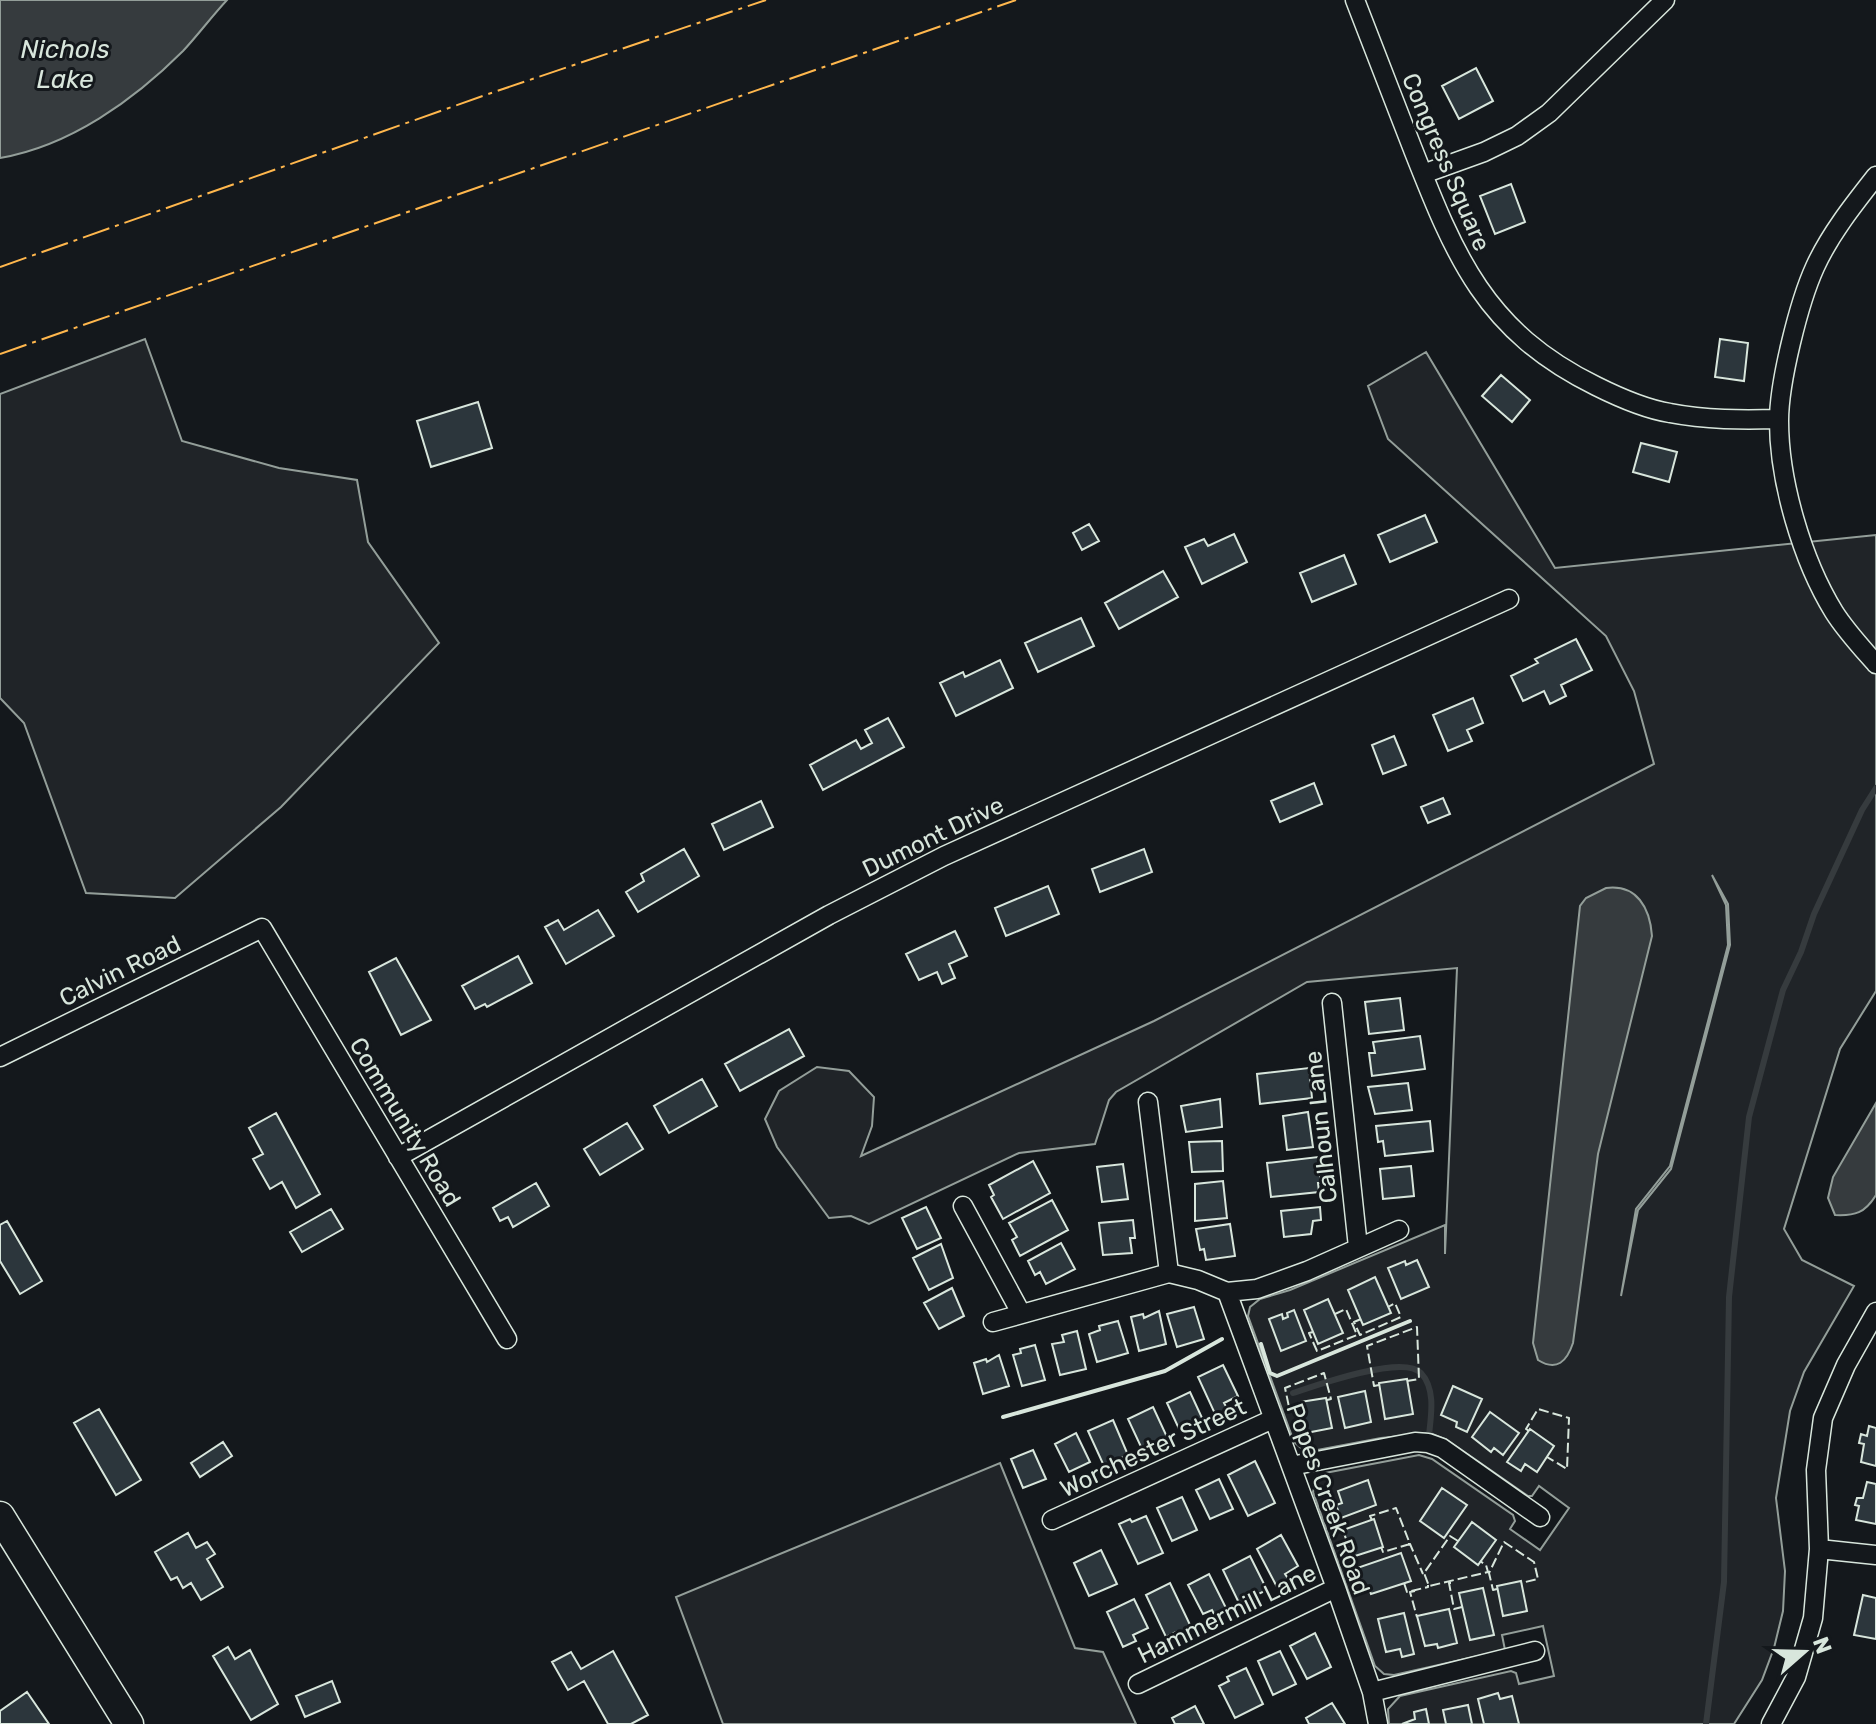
<svg xmlns="http://www.w3.org/2000/svg" width="1876" height="1724" viewBox="0 0 1876 1724" font-family="Rubik,sans-serif">
	<rect width="100%" height="100%" fill="#14181c"/>
	<path fill="#202428" stroke="#939e99" stroke-width="2" fill-rule="evenodd" d="M145,339l37,102 97,27 78,12 11,62 71,101 -158,164 -106,91 -89,-5 -62,-170 -24,-25v-304z
		M1426,352l129,216 321,-33v456l-36,58 -56,180 18,31 52,26 -50,86 -14,39 -14,87 9,73 -2,40 -9,37 -12,32 -28,44h-345l-1,-15 12,-13 111,-25 5,2 3,11 35,-8 -11,-50 -41,9 3,15 -111,25 -10,-1 -9,-8 -62,-174 4,-14 8,-5 94,-18 13,4 81,56 2,6 -5,8 30,21 29,-42 -30,-22 -7,10h-4l-81,-56 -17,-7 -49,5 -69,13 -11,-3 -7,-6 -46,-126 2,-9 10,-8 30,-9 155,-65v29l12,-286 -150,14 -191,110 -7,8 -14,44 -76,9 -150,71 -18,-8 -22,2 -52,-71 -12,-28 14,-28 38,-24 32,4 25,26 -2,29 -11,30 293,-135 500,-257 -20,-73 -28,-55 -218,-197 -20,-53zM1712,875l16,29 2,41 -59,224 -33,41 -17,86 15,-87 34,-43 58,-221 -2,-40z
		M1000,1463l75,185 28,4 33,72h-413l-47,-127z"/>
	<path fill="#363b3e" stroke="#939e99" stroke-width="2" d="M0,0h227c-15,16 -29,35 -44,51 -49,49 -113,95 -183,107z
		M1606,888c31,-4 44,20 46,48l-54,218 -25,189c-6,18 -16,29 -35,17l-5,-17 47,-437 6,-8z
		M1876,1103v92c-11,18 -21,21 -41,20l-7,-17 5,-21z"/>
	<g fill="none" stroke-linecap="round" stroke-linejoin="round">
		<path stroke="#363b3e" stroke-width="6" d="M1293,1393c24,-8 110,-39 128,-20 15,16 10,43 8,62
			M1706,1724l18,-142 5,-285 20,-180 34,-127 18,-38 13,-38 48,-104 14,-22"/>
	</g>
	<path fill="#2c363c" stroke="#d8e6dc" stroke-width="2" d="M1476,68l17,33 -34,18 -17,-33z
		M1511,184l14,38 -30,12 -15,-38z
		M1720,339l28,4 -4,38 -29,-4z
		M1501,375l29,25 -18,22 -30,-26z
		M478,402l14,46 -61,19 -14,-46z
		M1641,443l36,9 -8,30 -36,-10z
		M1425,515l12,27 -47,20 -12,-27z
		M1089,524l10,17 -17,9 -9,-17z
		M1234,534l13,28 -45,22 -17,-37 19,-8 4,7z
		M1344,555l12,29 -44,18 -12,-29z
		M1163,571l15,26 -59,32 -14,-26z
		M1081,618l13,28 -56,26 -13,-29z
		M1576,639l16,31 -31,15 5,11 -16,8 -6,-13 -21,10 -12,-25 27,-13 -3,-4z
		M1000,660l13,28 -57,28 -16,-33 23,-11 2,5z
		M1473,698l10,25 -16,7 5,11 -24,10 -15,-36z
		M888,718l16,29 -81,43 -13,-25 46,-25 5,9 11,-6 -7,-13z
		M1394,736l12,29 -23,9 -11,-29z
		M1314,783l8,21 -42,18 -9,-21z
		M1443,798l7,16 -22,9 -7,-16z
		M761,801l12,26 -49,23 -12,-26z
		M684,849l15,27 -61,36 -12,-20 18,-11 -3,-7z
		M1144,849l8,23 -52,20 -8,-23z
		M1048,886l11,28 -53,22 -11,-28z
		M598,910l16,26 -48,28 -21,-37 13,-7 6,10z
		M955,931l12,25 -18,8 6,14 -13,6 -5,-12 -18,8 -13,-26z
		M518,956l14,27 -45,24 -2,-3 -10,5 -13,-23z
		M396,958l35,62 -30,15 -32,-63z
		M1400,998l4,32 -35,4 -4,-32z
		M789,1029l15,27 -64,35 -15,-27z
		M1420,1036l5,33 -53,7 -3,-23h6l-2,-11z
		M1309,1068l3,30 -52,6 -3,-30z
		M702,1079l15,27 -48,27 -15,-27z
		M1408,1083l4,27 -37,4 -7,-27z
		M1220,1099l2,28 -36,5 -5,-26z
		M1308,1112l5,35 -26,3 -4,-34z
		M276,1113l44,81 -24,14 -14,-26 -12,7 -17,-30 10,-5 -14,-26z
		M1430,1121l3,30 -48,5 -2,-15 -5,1 -2,-16z
		M627,1123l16,26 -43,26 -16,-26z
		M1222,1141l1,30 -31,1 -3,-30z
		M1318,1157l3,26h-3l1,9 -48,5 -4,-34z
		M1033,1161l17,32 -47,26 -12,-22 3,-2 -5,-10z
		M1123,1164l5,35 -26,3 -5,-35z
		M1411,1166l3,30 -31,3 -3,-30z
		M1223,1181l4,37 -32,3v-37z
		M536,1183l13,23 -36,21 -5,-10 -8,4 -7,-13z
		M1052,1200l16,30 -48,26 -8,-16 5,-3 -8,-14z
		M926,1207l15,31 -24,11 -15,-31z
		M1320,1207l1,13 -8,1 -2,13 -27,3 -3,-26z
		M331,1209l12,20 -41,23 -12,-20z
		M1133,1220l2,18h-5l2,15 -29,2 -4,-32z
		M7,1221l35,60 -22,13 -20,-33v-36z
		M1230,1224l5,32 -29,4 -2,-11 -4,1 -4,-21z
		M1061,1243l14,26 -29,15 -6,-12 -5,3 -7,-14z
		M941,1244l12,34 -24,12 -16,-32z
		M1417,1260l12,27 -28,12 -13,-31 17,-7 1,4z
		M1375,1277l16,36 -28,12 -15,-35z
		M952,1288l12,28 -25,13 -15,-26z
		M1328,1299l15,34 -25,11 -14,-34z
		M1194,1307l10,32 -27,8 -10,-33z
		M1294,1310l12,31 -25,10 -12,-32 13,-5 1,5 5,-2 -1,-4z
		M1159,1311l7,33 -27,7 -8,-34 12,-3 1,4z
		M1118,1321l10,32 -31,9 -8,-28 11,-4 -1,-4z
		M1077,1331l9,38 -26,6 -8,-31 12,-2 -2,-7z
		M1035,1345l10,35 -23,6 -9,-31 8,-2 -1,-4z
		M999,1355l10,31 -26,8 -9,-31 12,-4 1,3z
		M1223,1365l15,31 -14,7 4,7 -12,6 -18,-39z
		M1407,1379l6,35 -28,5 -6,-36z
		M1453,1386l29,13 -15,33 -11,-5 1,-5 -16,-7z
		M1365,1391l6,31 -26,6 -7,-31z
		M1190,1392l13,28 -23,11 -13,-28z
		M1326,1398l6,30 -26,5 -6,-31z
		M1153,1407l14,30 -25,12 -14,-30z
		M99,1409l42,71 -25,15 -42,-72z
		M1490,1412l29,21 -16,22 -9,-7 -3,4 -19,-15z
		M1113,1420l15,35 -24,11 -16,-35z
		M1869,1426l7,2v38l-15,-4 3,-18 -5,-1 2,-9 6,2z
		M1530,1429l24,17 -17,26 -12,-8 -4,7 -14,-9z
		M1076,1433l14,29 -21,10 -14,-28z
		M223,1442l9,14 -32,21 -9,-14z
		M1033,1450l13,29 -23,9 -12,-29z
		M1255,1461l20,42 -27,13 -20,-41z
		M1219,1479l14,30 -23,10 -14,-29z
		M1368,1480l8,25 -35,13 -5,-13 6,-2 -4,-12z
		M1867,1482l9,2v40l-20,-4 3,-14 -4,-1 2,-7h6z
		M1442,1488l25,17 -23,33 -24,-17z
		M1182,1497l15,33 -25,11 -15,-33z
		M1146,1516l17,37 -25,11 -19,-40 11,-5 2,3z
		M1374,1519l9,28 -31,10 -9,-27z
		M1472,1522l24,18 -18,25 -24,-18z
		M188,1533l8,15 11,-6 8,12 -8,5 16,28 -22,13 -10,-17 -8,5 -6,-11 -6,3 -16,-28z
		M1281,1535l17,31 -13,8 4,6 -12,7 -20,-38z
		M1101,1550l16,34 -28,12 -15,-33z
		M1401,1553l10,28 -40,13 -3,-8 -4,1 -7,-19z
		M1250,1556l17,34 -28,13 -16,-33z
		M1209,1574l19,38 -12,6 -4,-8 -9,4 -15,-29z
		M1521,1581l6,30 -24,5 -6,-30z
		M1170,1583l22,46 -15,7 -1,-4 -10,5 -20,-42z
		M1483,1588l11,47 -24,5 -11,-47z
		M1863,1595l13,3v41l-22,-4z
		M1134,1599l14,29 -15,7 3,6 -13,6 -16,-35z
		M1449,1609l8,34 -19,5 -1,-4 -12,2 -8,-30z
		M1404,1613l10,41 -12,3 -2,-8 -14,3 -8,-33z
		M1315,1633l16,34 -24,12 -17,-33z
		M228,1647l7,12 15,-9 28,54 -27,16 -38,-64z
		M613,1651l35,64 -17,9h-23l-24,-43 -16,9 -16,-28 19,-10 10,17z
		M1280,1651l16,33 -23,11 -15,-34z
		M1246,1668l17,36 -28,14 -16,-32 10,-5 -2,-4z
		M332,1681l8,21 -35,15 -9,-21z
		M27,1692l22,32h-49v-13z
		M1498,1693l2,6 12,-3 7,28h-35l-6,-25z
		M1332,1703l13,21h-36l-3,-6z
		M1468,1705l4,19h-26l-3,-14z
		M1195,1706l9,18h-29l-3,-6z
		M1426,1709l3,15h-27l13,-5 -1,-7z"/>
	<g fill="none" stroke-linecap="round" stroke-linejoin="round">
		<defs>
			<path id="minor" d="M1355,0c19,49 38,98 57,147 43,109 72,184 184,239 22,11 49,23 74,27 36,7 72,7 109,6
				M1423,174l61,-22 33,-16 32,-23 116,-113
				M1876,176c-22,28 -46,58 -61,91 -16,35 -36,115 -36,154 0,60 23,139 55,191 12,19 28,36 42,52
				M1332,1003l26,244
				M0,1057l262,-129 245,411
				M1148,1102l21,171
				M398,1157l431,-242 115,-59 565,-257
				M963,1206l58,107
				M1227,1292l109,296 36,104 6,32
				M993,1322l176,-49 29,7 29,12 30,-3 50,-18 92,-41
				M1291,1466l124,-24 13,1 14,5 98,69
				M1052,1520l221,-101
				M1819,1549l57,6
				M1138,1684l198,-96
				M1372,1692l163,-41
				M1771,1724l25,-47 17,-59 6,-69 -3,-79 7,-52 23,-53 30,-53"/>
			<path id="primary" d="M0,1516l129,208"/>
		</defs>
		<use href="#minor" stroke="#d8e6dc" stroke-width="21"/>
		<use href="#primary" stroke="#d8e6dc" stroke-width="31"/>
		<use href="#minor" stroke="#14181c" stroke-width="18"/>
		<use href="#primary" stroke="#14181c" stroke-width="28"/>
		<path stroke="#d8e6dc" stroke-width="2" stroke-dasharray="10 4" stroke-linecap="butt" d="M1361,1319l-7,3 6,13 41,-18 -6,-14 -7,4
			M1313,1332l-4,1 8,18 40,-16 -11,-26 -11,5
			M1379,1385l-5,1 -7,-40 50,-19 2,52 -12,2
			M1301,1404l-12,3 -4,-19 39,-15 7,26 -4,1
			M1529,1431l-3,-2 12,-20 31,9 -2,51 -20,-12
			M1372,1520l-2,-4 26,-8 14,36 -27,8 -2,-5
			M1458,1541l-8,-5 -26,37 5,13 59,-14 -2,-7 -6,-4
			M1408,1544h2l13,30
			M1404,1583l3,9 21,-5v-2
			M1451,1583h-2l5,26 8,-2
			M1497,1589l-4,1 -4,-17 15,-31 30,20 4,17 -17,4
			M1415,1591l-5,1 7,25"/>
		<path stroke="#d8e6dc" stroke-width="4" d="M1261,1344l9,29 7,3 133,-55
			M1003,1417l162,-46 57,-32"/>
		<path stroke="#ffb74d" stroke-width="2" stroke-dasharray="28 6 4 6" stroke-linecap="butt" d="M0,267l494,-175 272,-92
			M0,354l1016,-354"/>
	</g>
	<g text-anchor="middle" dominant-baseline="central" stroke-width="6" stroke-linejoin="round" paint-order="stroke">
		<g font-size="24" fill="#d8e6dc" stroke="#14181c">
			<text transform="translate(1446 162) rotate(67)">Congress Square</text>
			<text transform="translate(933 837) rotate(-26)">Dumont Drive</text>
			<text transform="translate(120 971) rotate(-26)">Calvin Road</text>
			<text transform="translate(405 1122) rotate(59)">Community Road</text>
			<text transform="translate(1321 1127) rotate(-96)">Calhoun Lane</text>
			<text transform="translate(1153 1448) rotate(-25)">Worchester Street</text>
			<text transform="translate(1328 1499) rotate(70)">Popes Creek Road</text>
			<text transform="translate(1227 1614) rotate(-26)">Hammermill Lane</text>
		</g>
		<g font-size="26" font-style="italic" fill="#d8e6dc" stroke="#14181c">
			<text x="65" y="49">Nichols<tspan x="65" dy="30">Lake</tspan></text>
		</g>
	</g>
	<g transform="translate(1804 1652) rotate(70)" stroke="#14181c" stroke-width="6" paint-order="stroke">
	<path d="M0-6L14 30L0 20L-14 30Z" fill="#d8e6dc"/>
	<text y="-12" font-size="22" font-weight="bold" text-anchor="middle" fill="#d8e6dc">N</text>
	</g>
</svg>
